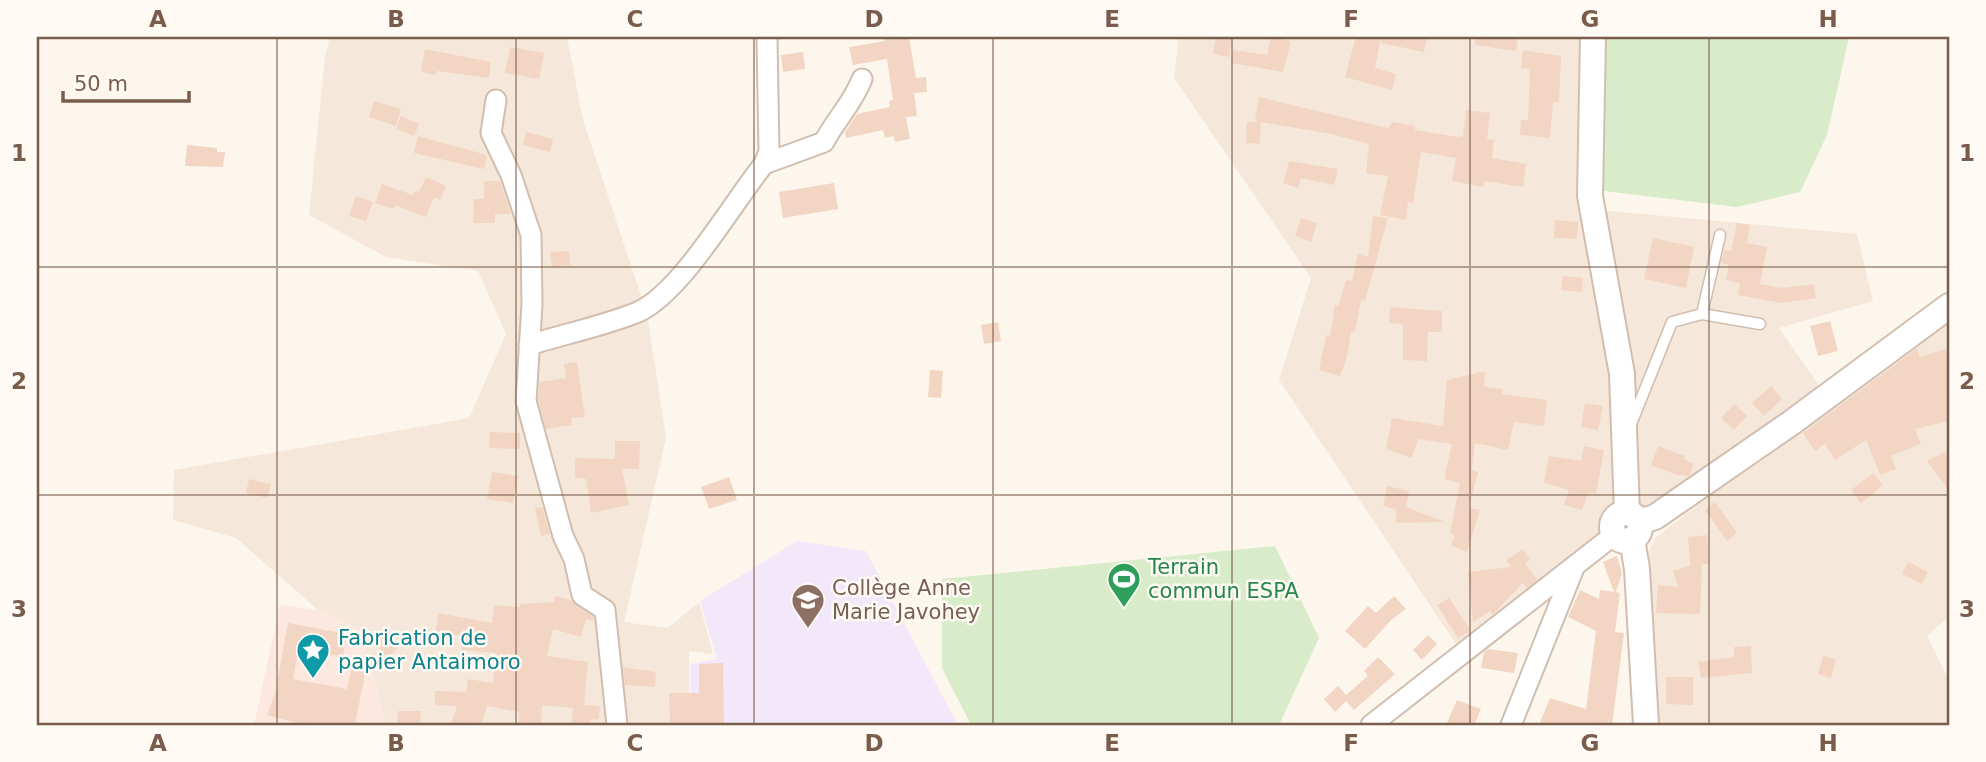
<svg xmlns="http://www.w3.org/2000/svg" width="1986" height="762" viewBox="0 0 1986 762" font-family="'DejaVu Sans',sans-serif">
	<rect width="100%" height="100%" fill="#fdf6ec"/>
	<path fill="#f5e8da" d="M330,37h237l16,83 64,194 19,124 -42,184 44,6 31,-26 14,52 -24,-3v74h-304l-24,-95 -43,-20 -82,-72 -63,-18 1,-50 295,-52 37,-84 -28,-63 -92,-14 -77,-42 16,-158z
		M1179,37h403l-5,171 280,26 16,67 -94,27 46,66 -365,256 -181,-270 32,-102 -137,-200z
		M1949,312v304l-22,20 22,45v44h-295l-8,-166 9,-21z"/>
	<path fill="#fde8e0" d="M280,605l38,5 43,20 24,95h-131z"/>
	<path fill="#f3e8fa" d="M797,541l69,10 92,174h-267l-1,-61 27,-5 -17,-58z"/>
	<path fill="#d8ecc9" d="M1599,37h250l-22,98 -27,57 -63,15 -141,-17z
		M1275,546l44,92 -39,85 -309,2 -29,-57v-89z"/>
	<path fill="#f3d5c3" d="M885,37h24l7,41 10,-1 1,15 -13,1 3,23 -11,1 4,22 -15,3 -1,-6 -9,2 -2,-8 -37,8 -1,-6 12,-18 33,-7 -1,-6 4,-1 -6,-41 -34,6 -4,-18 36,-6z
		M1216,37h16l-3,20 -16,-3z
		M1271,37l20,4 -8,31 -52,-9 2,-13 34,5z
		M1356,37h25l-6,31 21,6 -4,16 -47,-13z
		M1381,37h46l-3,15 -43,-9z
		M1475,37h43l-2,14 -41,-6z
		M510,47l34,6 -5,26 -34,-6z
		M425,49l66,13 -2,16 -52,-7 -1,4 -15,-3z
		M1523,50l38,6 -2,46h-6l-3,36 -30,-3 1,-15h7l2,-51 -9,-1z
		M803,52l2,17 -22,3 -2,-17z
		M1259,97l129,31 4,-6 23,4v4l43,7 5,-1 3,-26 24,3 -3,26 7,1 -2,18 34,6 -3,23 -39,-6 -1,6 -31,-6 4,-23 -35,-6 -8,51 -5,-1 -2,18 -26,-5 8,-39 -22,-3 3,-29 -38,-10 -70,-12 -1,22 -14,-1 1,-21h13l-5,-1z
		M374,101l27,8 -5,17 -27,-9z
		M401,116l18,8 -5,12 -18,-7z
		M526,132l27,7 -3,13 -27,-7z
		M418,136l69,19 -3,14 -70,-16z
		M187,145l30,3v4h8l-2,15 -38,-1z
		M1289,161l49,8 -4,16 -33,-7 -3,10 -15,-5z
		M426,177l20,9 -6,14 -6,-3 -8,20 -31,-12 -2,4 -18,-6 7,-19 31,11 2,-4 4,1z
		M484,181h16l11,33h-16v9h-22l1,-24h10z
		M834,183l4,26 -55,9 -4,-26z
		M356,196l17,6 -7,19 -17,-5z
		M1373,216l15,2 -23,83 -4,-1 -6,32h-4l-4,25 -7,19 -21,-6 7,-35 4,1 5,-31 3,1 8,-26 6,1 6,-27 10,3z
		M1301,218l16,5 -6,19 -16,-6z
		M1555,220l23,2 -1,17 -23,-1z
		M1737,223l13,2 -3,18 20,4 -7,37 22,4 32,-4 2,14 -35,5 -43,-8 2,-12 -14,-3 3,-15 -8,-2 3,-13 7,1z
		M1653,238l41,9 -8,41 -42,-9z
		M569,251l1,14 -18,2 -2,-15z
		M1563,276l20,2 -1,14 -21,-2z
		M1390,307l52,4v21h-14l-1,29 -24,-1v-36l-14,-1z
		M1830,321l8,30 -20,5 -8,-30z
		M998,322l3,19 -17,3 -3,-19z
		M1949,348v73l-34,8 6,15 -30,12 5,13 -16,6 -14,-35 -31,20 -10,-16 -10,7 -12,-18 112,-83 2,-1 3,8z
		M577,362l8,55 -14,1 1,7 -26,4 -8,-29 1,-18 27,-4 -2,-14z
		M930,370l13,1 -2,27 -13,-1z
		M1485,371l-1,16 19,2 -1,5 45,6 -3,26 -30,-4 -6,28 -33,-7 -3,27 6,2 -9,36 11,2 -13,42 -16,-7 4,-10 -5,-2 10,-50 -16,-4 8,-35 -34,-5 -6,19 -26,-9 6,-31 51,8 4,-46z
		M1771,386l11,13 -18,17 -12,-13z
		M1585,403l18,3 -5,24 -17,-3z
		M1734,404l13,12 -13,14 -13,-12z
		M490,432l30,1v16l-31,-1z
		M615,441h25l-1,28h-17l7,36 -38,8 -5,-34 -11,-1v-20l40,1z
		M1584,446l20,4 -8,44 -8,-1 -6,17 -18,-5 5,-15 -25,-7 5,-27 32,5z
		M1658,446l27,10 -1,3 10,5 -5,12 -12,-1 -26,-10z
		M1945,452l4,8v31l-22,-30z
		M492,472l26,4 -5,27 -26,-4z
		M1873,473l10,12 -22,18 -10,-13z
		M729,477l8,23 -28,9 -8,-22z
		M249,479l22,5 -3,14 -22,-5z
		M1387,486l22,5 -3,16 39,15 -49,1v-14l-13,-3z
		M1715,502l22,31 -10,8 -22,-31z
		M542,507l8,27 -9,2 -6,-28z
		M1707,535l2,29h-7l-2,50 -44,-1 2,-28 20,2 -5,-16 22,-7 -5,1 -2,-28z
		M1523,549l7,11 -5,3 12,17 -10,8 -4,-5 -31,32 -2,-4 -17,11 -5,-50 43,-5 -5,-7z
		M1617,556l5,17 -6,19 4,1 -5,39 9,1 -12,92h-73l11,-27 36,11 10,-78 -28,-14 12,-27 19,9 1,-9 14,2 -11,-30z
		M1908,562l20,10 -6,12 -20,-10z
		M555,596l13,3 25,18 1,4 -8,-2 -5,18 -28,-8 -6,27 41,6 -4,43 16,1 -1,14 -8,-1 -1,6h-19l2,-17 -31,-3 -1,20h-22v-13l-32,-6 -6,19h-30l6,-19 -22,-1v-14l31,1 2,-13 25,4 3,-30 -35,-3 1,-14 -26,-5 2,-18 54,10 2,-18 26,2v-3l34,-2z
		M1394,596l12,13 -15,11 -26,29 -20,-18 23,-25 8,7z
		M1449,598l22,33 -13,7 -21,-33z
		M288,623l59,11 -4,23 -14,-3 2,-9 -31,-5 -7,39 54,10 5,-23 14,3 -11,56h-51l-37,-10 8,-21z
		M381,631l18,15 -10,12 -17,-16z
		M1428,635l9,9 -15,16 -9,-10z
		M1751,646l1,27 -51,5 -3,-16 36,-5v-10z
		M1488,649l30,4 -4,20 -33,-5 3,-16z
		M1823,656l13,3 -5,19 -13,-4z
		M1378,657l17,17 -41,36 -8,-9 -11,11 -11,-13 14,-13 8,9 22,-19 -4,-5z
		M723,663l1,62h-54l-1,-32h30v-29z
		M623,667l33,5 -1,15 -30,-2z
		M1666,677h27v28l-27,-1z
		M1457,700l24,9 -7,16h-28z
		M398,711h23l-1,14h-23z"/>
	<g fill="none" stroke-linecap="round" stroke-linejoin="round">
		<defs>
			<path id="service" d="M1702,314l58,10
				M1631,424l41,-102 30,-8 18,-79"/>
			<path id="minor" d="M496,100l-5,33 20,42 20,60 1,69 -6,97 37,135 11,23 8,36 23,15 12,115
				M764,164l60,-22c12,-23 29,-39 38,-63
				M529,345c35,-11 75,-19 109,-33 44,-20 95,-110 126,-148l5,-12 -2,-115
				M1371,725l243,-190
				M1511,725l63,-157"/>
			<path id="tertiary" d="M1593,37l-3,159 32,178 5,139
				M1612 527a14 14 0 1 1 28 0a14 14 0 1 1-28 0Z
				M1639,522l16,-5 136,-94 158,-117
				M1632,539l5,30 9,156"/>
		</defs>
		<use href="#service" stroke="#d1beb0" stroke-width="13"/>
		<use href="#minor" stroke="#d1beb0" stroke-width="23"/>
		<use href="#tertiary" stroke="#d1beb0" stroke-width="28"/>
		<use href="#service" stroke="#fff" stroke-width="10"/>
		<use href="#minor" stroke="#fff" stroke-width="19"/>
		<use href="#tertiary" stroke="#fff" stroke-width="24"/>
	</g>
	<path fill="none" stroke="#7a5c4d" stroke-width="2" stroke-opacity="0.55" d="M277,37v688M516,37v688M754,37v688M993,37v688M1232,37v688M1470,37v688M1709,37v688M37,267h1912M37,495h1912"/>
	<defs>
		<symbol id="stadium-pin" viewBox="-11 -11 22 30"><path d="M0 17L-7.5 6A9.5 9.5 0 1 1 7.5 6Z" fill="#2e9e5b" stroke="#fffaf3"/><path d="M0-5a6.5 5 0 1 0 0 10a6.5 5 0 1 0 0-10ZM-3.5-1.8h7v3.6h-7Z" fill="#fff"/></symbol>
		<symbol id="university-pin" viewBox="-11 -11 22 30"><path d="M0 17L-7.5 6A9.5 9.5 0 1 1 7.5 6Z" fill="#8d6e63" stroke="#fffaf3"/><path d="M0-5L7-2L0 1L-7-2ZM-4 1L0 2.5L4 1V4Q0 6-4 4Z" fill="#fff"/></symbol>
		<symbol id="sight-pin" viewBox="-11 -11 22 30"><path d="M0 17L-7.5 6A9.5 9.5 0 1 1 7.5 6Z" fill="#0f9aa8" stroke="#fffaf3"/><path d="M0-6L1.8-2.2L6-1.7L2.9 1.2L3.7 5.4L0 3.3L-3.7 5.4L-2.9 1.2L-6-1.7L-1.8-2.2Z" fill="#fff"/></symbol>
	</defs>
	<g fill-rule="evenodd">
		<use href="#stadium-pin" x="1105" y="560" width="38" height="52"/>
		<use href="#university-pin" x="789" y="581" width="38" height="52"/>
		<use href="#sight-pin" x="294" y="631" width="38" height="52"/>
	</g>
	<g text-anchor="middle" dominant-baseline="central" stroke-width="5" stroke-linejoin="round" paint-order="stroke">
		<g font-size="21" fill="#27864d" stroke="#fffaf3" text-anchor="start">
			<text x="1148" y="567">Terrain<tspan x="1148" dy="24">commun ESPA</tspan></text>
		</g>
		<g font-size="21" fill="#785e54" stroke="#fffaf3" text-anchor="start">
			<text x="832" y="588">Collège Anne<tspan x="832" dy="24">Marie Javohey</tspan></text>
		</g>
		<g font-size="21" fill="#0d838f" stroke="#fffaf3" text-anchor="start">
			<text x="338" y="638">Fabrication de<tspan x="338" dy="24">papier Antaimoro</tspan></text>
		</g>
	</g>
	<rect width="1986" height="762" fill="none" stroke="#fffaf3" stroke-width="77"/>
	<path d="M63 91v10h126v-10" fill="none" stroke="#7a5c4d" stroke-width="3.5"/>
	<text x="74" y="91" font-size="21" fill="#7a5c4d" stroke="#fffaf3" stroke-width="5" paint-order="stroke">50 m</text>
	<rect x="38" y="38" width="1910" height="686" fill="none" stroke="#7a5c4d" stroke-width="2.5"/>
	<g font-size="23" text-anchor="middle" font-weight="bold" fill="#7a5c4d">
		<text x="158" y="27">A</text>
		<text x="396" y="27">B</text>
		<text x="635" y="27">C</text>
		<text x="874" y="27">D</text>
		<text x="1112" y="27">E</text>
		<text x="1351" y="27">F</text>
		<text x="1590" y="27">G</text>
		<text x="1828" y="27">H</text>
		<text x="19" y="161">1</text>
		<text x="1967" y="161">1</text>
		<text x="19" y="389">2</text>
		<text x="1967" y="389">2</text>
		<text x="19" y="617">3</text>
		<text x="1967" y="617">3</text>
		<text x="158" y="751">A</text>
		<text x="396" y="751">B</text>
		<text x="635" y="751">C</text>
		<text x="874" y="751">D</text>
		<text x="1112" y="751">E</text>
		<text x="1351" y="751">F</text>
		<text x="1590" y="751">G</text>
		<text x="1828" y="751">H</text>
	</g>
</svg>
